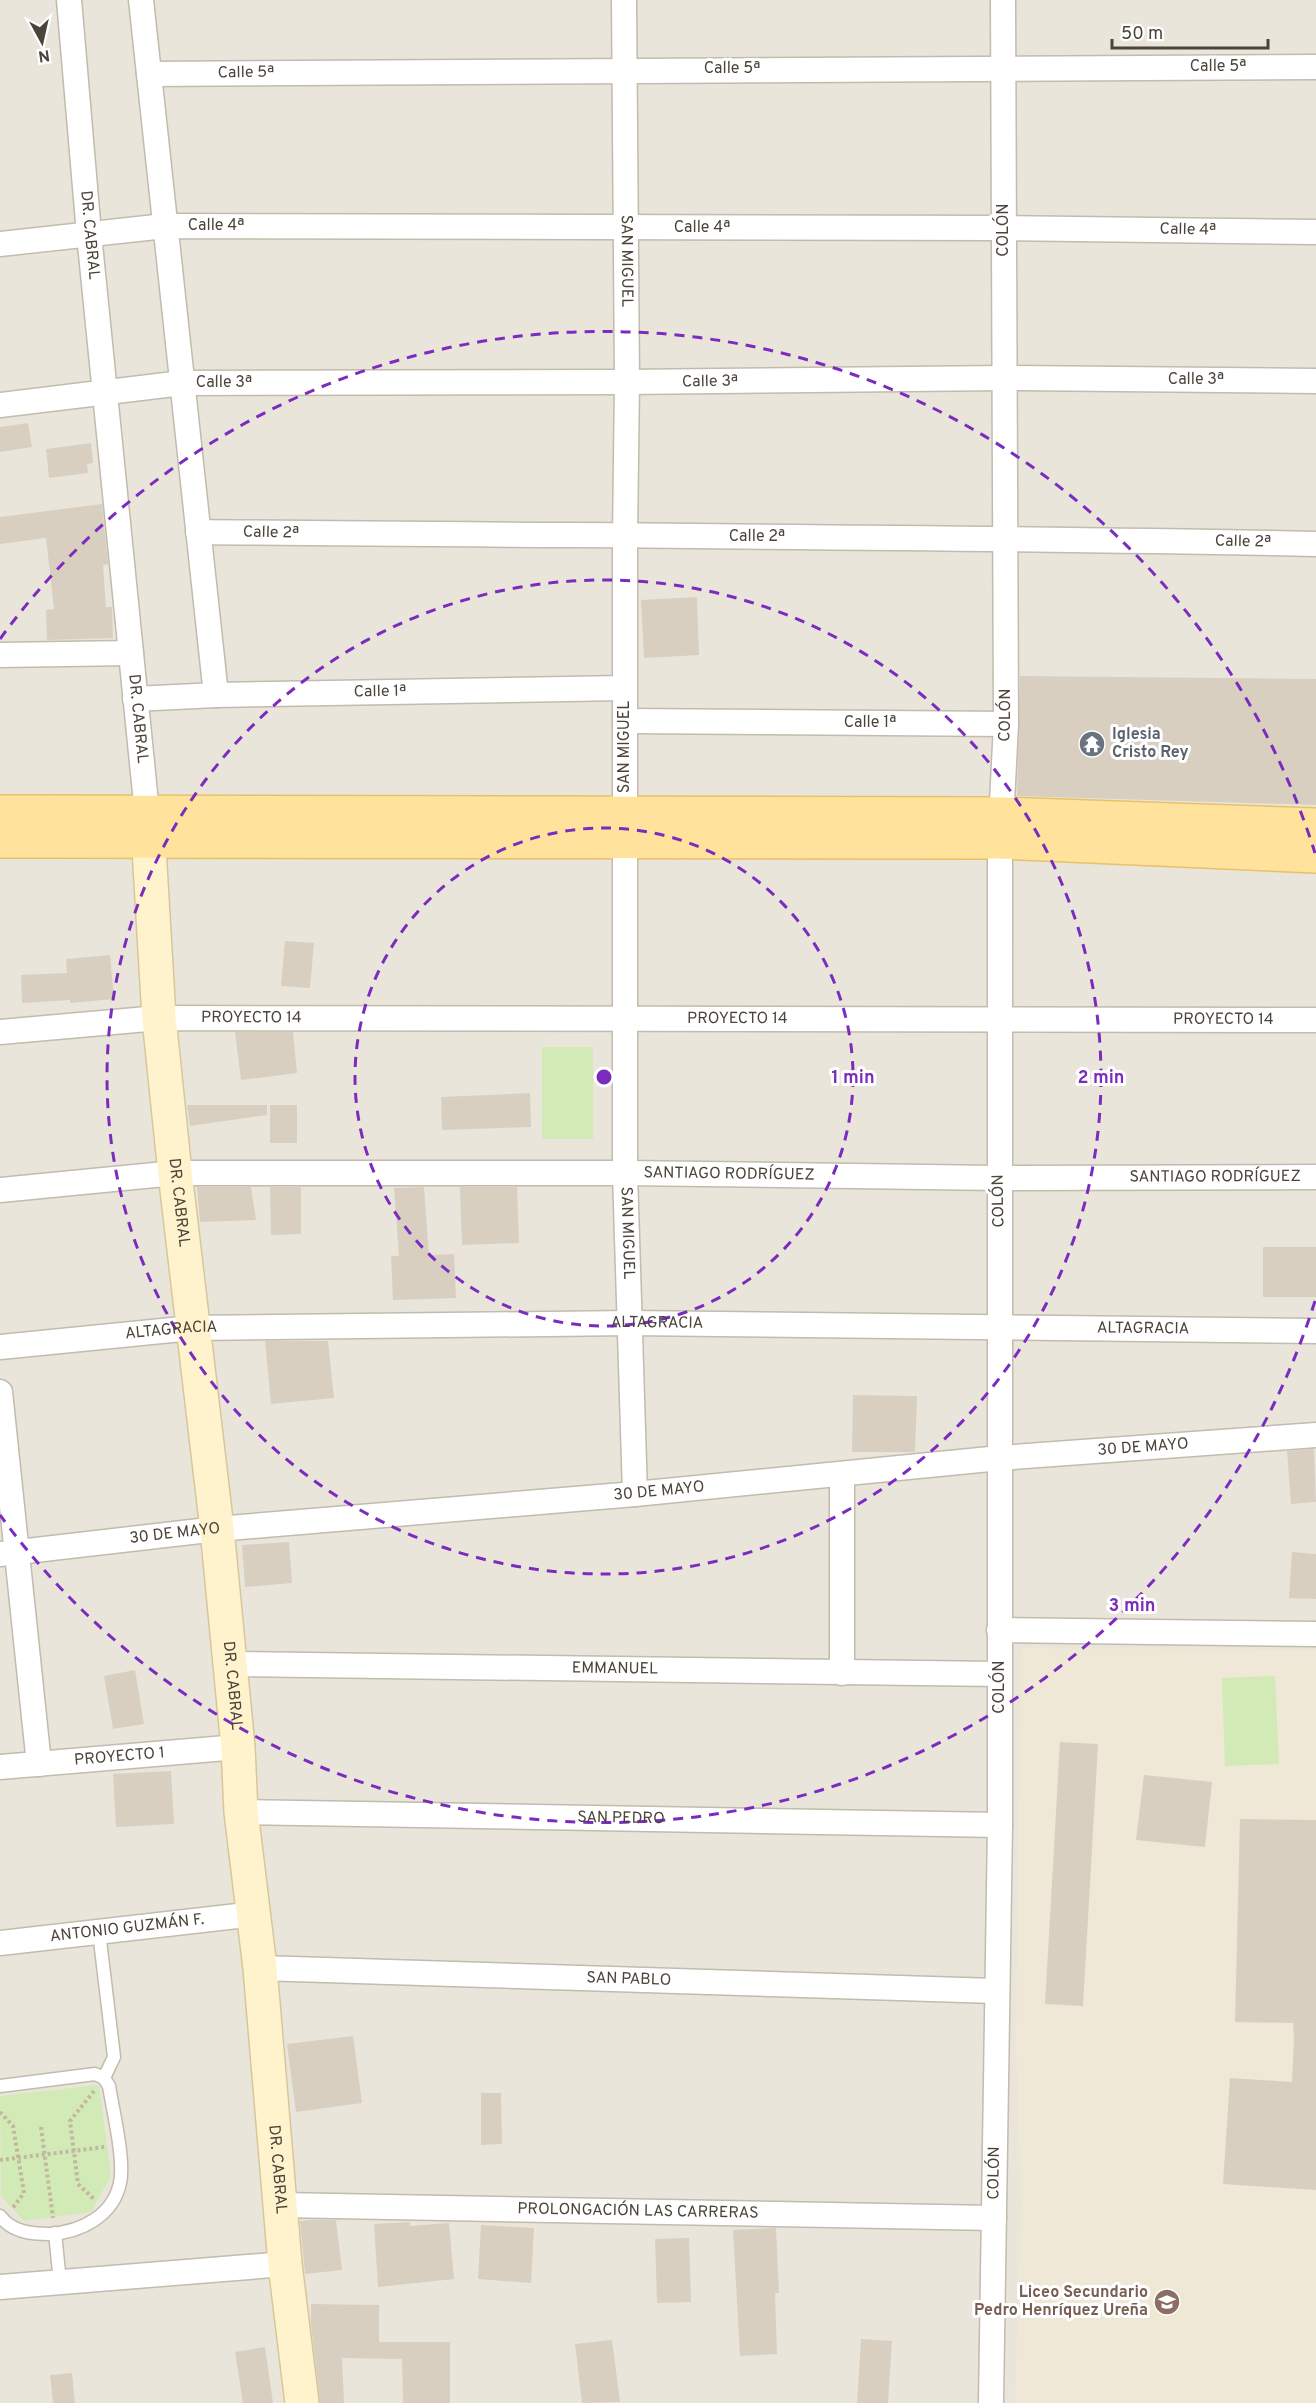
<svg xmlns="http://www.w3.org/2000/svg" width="1316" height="2403" viewBox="0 0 1316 2403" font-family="Overpass,sans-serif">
	<rect width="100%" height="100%" fill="#f6f3ec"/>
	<path fill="#eae5da" d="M0,0h1316v2403h-1316z"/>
	<path fill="#efe8d6" d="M1021,1648l295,2v753h-301l6,-202 -5,-156z"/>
	<path fill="#d2eab5" d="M542,1047h51v92h-51z
		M1275,1676l4,88 -54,2 -3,-88z
		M99,2085l12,91 -20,36 -67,9 -23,-25 -1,-100z"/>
	<path fill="#d8cfc1" d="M28,423l4,24 -32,5v-25z
		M91,443l2,20 -6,1 1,9 -39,5 -3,-29z
		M102,504l6,60 -5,1 3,42h6l1,31 -66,2 -1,-30 8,-1 -8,-71 -46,6v-27z
		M697,597l2,58 -55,3 -3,-58z
		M1020,676l296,3v126l-299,-9z
		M285,941l29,2 -4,45 -29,-2z
		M110,955l4,44 -44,4v-3l-48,3 -1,-28 46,-2 -1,-14z
		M235,1032h58l4,41 -56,7z
		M530,1093l1,34 -89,3 -1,-33z
		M187,1105h80v10l-77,11z
		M270,1105h27v38h-27z
		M197,1187h54l5,33 -56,2z
		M270,1187h31v47l-30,1z
		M424,1187l5,68 25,-1 2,44 -63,2 -2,-44h8l-5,-68z
		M460,1187h57l2,56 -57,2z
		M1263,1247h53v50h-53z
		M265,1341h63l6,57 -63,6z
		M853,1395l64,1 -2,56h-63z
		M1314,1449l2,53 -25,2 -4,-53z
		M289,1542l3,41 -47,4 -3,-42z
		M1292,1552l24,2v45l-27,-1z
		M135,1670l9,54 -31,5 -9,-53z
		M1060,1742l38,2 -15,262 -38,-2z
		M171,1771l3,53 -58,3 -3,-53z
		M1144,1775l68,7 -7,65 -69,-7z
		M1240,1819l76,1v370l-93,-6 7,-106 62,4 2,-42 -1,-17 -58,-1z
		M353,2036l9,67 -66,9 -9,-68z
		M481,2093h20l1,51 -21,1z
		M311,2220h25l6,50 -37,4 -5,-53z
		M410,2222v4l39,-3 5,56 -76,8 -4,-63z
		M481,2225l53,3 -3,55 -53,-4z
		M776,2228l3,65h-4l2,61 -37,2 -7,-126z
		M689,2238l2,64 -34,1 -2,-64z
		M311,2304l68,1v37h71v61h-47l-1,-44 -60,-1 2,45h-24l-9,-79z
		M861,2339l31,2 -4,62h-31z
		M612,2340l8,62 -38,1 -7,-59z
		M265,2347l8,56h-30l-8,-51z
		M72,2373l3,30h-22l-3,-28z"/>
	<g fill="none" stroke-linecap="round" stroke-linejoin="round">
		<defs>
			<path id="lane" d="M99,1932l15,125 -10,21
				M0,2086l95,-12 9,4 5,8c4,25 16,74 11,97 -7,33 -39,49 -70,51 -19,0 -38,-2 -50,-18
				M55,2233l5,49"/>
			<g id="street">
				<path id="s1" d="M69,0l20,234 58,579"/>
				<path d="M141,0l75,695"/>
				<path id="s2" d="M624,0l3,382 -2,155v636l10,321"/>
				<path d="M149,74l1167,-7"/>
				<path d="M0,244l165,-18 838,2 313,4"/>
				<path d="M0,405l182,-22 445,-1 378,-4 311,3"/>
				<path d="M198,532c373,4 745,4 1118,12"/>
				<path d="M0,655l131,-2"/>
				<path d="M135,699l81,-4 408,-7"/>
				<path d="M625,721l381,3"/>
				<path id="s3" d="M0,1032l159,-14 1157,2"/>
				<path id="s4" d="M0,1190l175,-17h450l373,5 318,-1"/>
				<path id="s5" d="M0,1347l192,-19 437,-5 687,8"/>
				<path d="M0,1392l39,372"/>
				<path d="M842,1475v198"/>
				<path id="s6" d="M0,1554l217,-25 418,-35 365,-36 316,-23"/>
				<path d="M999,1630l317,4"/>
				<path id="s7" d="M229,1664l770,10"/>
				<path id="s8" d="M0,1767l238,-20"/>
				<path id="s9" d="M241,1812l759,13"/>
				<path id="s10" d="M0,1943l255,-29"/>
				<path id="s11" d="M260,1968l736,23"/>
				<path id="s12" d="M281,2205l713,13"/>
				<path d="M0,2287l285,-23"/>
				<path id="s13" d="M991,2403l9,-578v-983l6,-118 -3,-724"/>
			</g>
			<g id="secondary">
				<path id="s14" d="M147,814l12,204 16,155 42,356 21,218 3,65 19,156 25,296 17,139"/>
			</g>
			<path id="primary" d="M0,812l1002,2 314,11
				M0,841l1000,1 316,14"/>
		</defs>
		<use href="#lane" stroke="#c2bbae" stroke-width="15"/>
		<use href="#street" stroke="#c2bbae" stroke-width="27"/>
		<use href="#secondary" stroke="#d6c79b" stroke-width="36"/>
		<use href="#primary" stroke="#e6c16a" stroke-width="36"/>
		<path stroke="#c4b79f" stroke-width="4" stroke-dasharray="3 3" stroke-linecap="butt" d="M94,2091l-24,30 8,63 17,16
			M0,2112l13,14 11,67 -12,16
			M41,2127l12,91
			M0,2160l105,-13"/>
		<use href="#lane" stroke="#fff" stroke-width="12"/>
		<use href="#street" stroke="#fff" stroke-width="24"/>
		<use href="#secondary" stroke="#fff3cd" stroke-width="33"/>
		<use href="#primary" stroke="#ffe39c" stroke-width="33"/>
	</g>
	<g fill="none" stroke="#7b2cbf" stroke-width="3" stroke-dasharray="10 8">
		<circle cx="604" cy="1077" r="249"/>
		<circle cx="604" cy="1077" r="497"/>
		<path d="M1315 1301A746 746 0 0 1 0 1515M0 639A746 746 0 0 1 1315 853"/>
	</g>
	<defs>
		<symbol id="temple-disc" viewBox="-11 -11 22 22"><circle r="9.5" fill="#6b7280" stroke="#fff"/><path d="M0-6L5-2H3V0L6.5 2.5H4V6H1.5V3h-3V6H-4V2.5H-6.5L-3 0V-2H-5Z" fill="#fff"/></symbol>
		<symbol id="school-disc" viewBox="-11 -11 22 22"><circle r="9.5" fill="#8d6e63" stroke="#fff"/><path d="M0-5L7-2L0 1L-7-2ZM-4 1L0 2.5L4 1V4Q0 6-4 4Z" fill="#fff"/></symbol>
	</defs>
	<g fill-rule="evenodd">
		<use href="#temple-disc" x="1077" y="729" width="30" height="30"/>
		<use href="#school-disc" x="1152" y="2287" width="30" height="30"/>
	</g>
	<g text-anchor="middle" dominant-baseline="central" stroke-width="6" stroke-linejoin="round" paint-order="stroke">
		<g font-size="16" fill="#4b4439" stroke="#fff">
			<text x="1218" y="67">Calle 5ª</text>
			<text x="732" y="69">Calle 5ª</text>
			<text transform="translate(246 73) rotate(-1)">Calle 5ª</text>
			<text x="216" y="226">Calle 4ª</text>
			<text x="702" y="228">Calle 4ª</text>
			<text transform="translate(1004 230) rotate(-90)">COLÓN</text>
			<text transform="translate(1188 230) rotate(1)">Calle 4ª</text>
			<text stroke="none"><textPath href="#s1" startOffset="236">DR. CABRAL</textPath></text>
			<text stroke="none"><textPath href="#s2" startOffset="261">SAN MIGUEL</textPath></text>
			<text x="1196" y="380">Calle 3ª</text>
			<text transform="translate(710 382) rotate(-1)">Calle 3ª</text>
			<text x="224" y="383">Calle 3ª</text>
			<text transform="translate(271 533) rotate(1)">Calle 2ª</text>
			<text x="757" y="537">Calle 2ª</text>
			<text transform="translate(1243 542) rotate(1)">Calle 2ª</text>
			<text transform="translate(380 692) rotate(-1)">Calle 1ª</text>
			<text stroke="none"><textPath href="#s13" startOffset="1688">COLÓN</textPath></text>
			<text stroke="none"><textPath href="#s1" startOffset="722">DR. CABRAL</textPath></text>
			<text x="870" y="723">Calle 1ª</text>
			<text transform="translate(625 747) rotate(-90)">SAN MIGUEL</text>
			<text stroke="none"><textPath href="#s3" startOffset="252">PROYECTO 14</textPath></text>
			<text stroke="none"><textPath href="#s3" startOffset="738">PROYECTO 14</textPath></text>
			<text stroke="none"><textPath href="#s3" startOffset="1224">PROYECTO 14</textPath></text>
			<text stroke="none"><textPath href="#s4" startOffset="730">SANTIAGO RODRÍGUEZ</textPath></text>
			<text stroke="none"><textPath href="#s4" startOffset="1216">SANTIAGO RODRÍGUEZ</textPath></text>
			<text transform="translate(999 1201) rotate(-91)">COLÓN</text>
			<text stroke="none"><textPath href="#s14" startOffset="390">DR. CABRAL</textPath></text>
			<text stroke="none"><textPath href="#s2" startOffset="1233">SAN MIGUEL</textPath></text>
			<text stroke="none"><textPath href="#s5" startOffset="658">ALTAGRACIA</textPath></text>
			<text stroke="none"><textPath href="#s5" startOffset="1144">ALTAGRACIA</textPath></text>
			<text stroke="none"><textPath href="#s5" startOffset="172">ALTAGRACIA</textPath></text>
			<text stroke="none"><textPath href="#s6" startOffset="1148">30 DE MAYO</textPath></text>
			<text stroke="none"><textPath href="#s6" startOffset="662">30 DE MAYO</textPath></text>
			<text stroke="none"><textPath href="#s6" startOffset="176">30 DE MAYO</textPath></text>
			<text stroke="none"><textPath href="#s7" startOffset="386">EMMANUEL</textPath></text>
			<text stroke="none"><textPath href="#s14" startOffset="876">DR. CABRAL</textPath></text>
			<text transform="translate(1000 1687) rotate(-90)">COLÓN</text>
			<text stroke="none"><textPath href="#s8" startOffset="120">PROYECTO 1</textPath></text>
			<text stroke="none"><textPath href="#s9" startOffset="380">SAN PEDRO</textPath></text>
			<text stroke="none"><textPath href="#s10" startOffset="128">ANTONIO GUZMÁN F.</textPath></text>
			<text stroke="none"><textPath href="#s11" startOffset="369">SAN PABLO</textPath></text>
			<text stroke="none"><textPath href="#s14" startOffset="1362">DR. CABRAL</textPath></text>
			<text stroke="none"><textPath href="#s13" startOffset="230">COLÓN</textPath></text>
			<text stroke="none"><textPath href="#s12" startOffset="357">PROLONGACIÓN LAS CARRERAS</textPath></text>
		</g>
		<g font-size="16" font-weight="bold" fill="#5b616d" stroke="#fff" text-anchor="start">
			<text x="1112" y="735">Iglesia<tspan x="1112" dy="18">Cristo Rey</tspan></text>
		</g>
		<g font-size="16" font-weight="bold" fill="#785e54" stroke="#fff" text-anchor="end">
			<text x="1148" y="2293">Liceo Secundario<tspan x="1148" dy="18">Pedro Henríquez Ureña</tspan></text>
		</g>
	</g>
	<circle cx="604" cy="1077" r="9" fill="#7b2cbf" stroke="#fff" stroke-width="3"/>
	<g font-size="18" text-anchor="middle" font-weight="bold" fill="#7b2cbf" stroke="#fff" stroke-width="6" stroke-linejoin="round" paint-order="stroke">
		<text x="853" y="1083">1 min</text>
		<text x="1101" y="1083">2 min</text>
		<text x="1132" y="1611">3 min</text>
	</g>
	<g transform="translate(42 42) rotate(172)" stroke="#ffffff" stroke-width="4.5" paint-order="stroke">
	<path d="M0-4.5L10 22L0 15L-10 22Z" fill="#4b4439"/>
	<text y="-9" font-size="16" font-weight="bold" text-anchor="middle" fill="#4b4439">N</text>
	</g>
	<path d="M1112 39v9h156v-9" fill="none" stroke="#4b4439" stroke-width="3"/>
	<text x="1121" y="39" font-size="18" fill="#4b4439" stroke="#ffffff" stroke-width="4.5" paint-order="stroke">50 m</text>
</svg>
